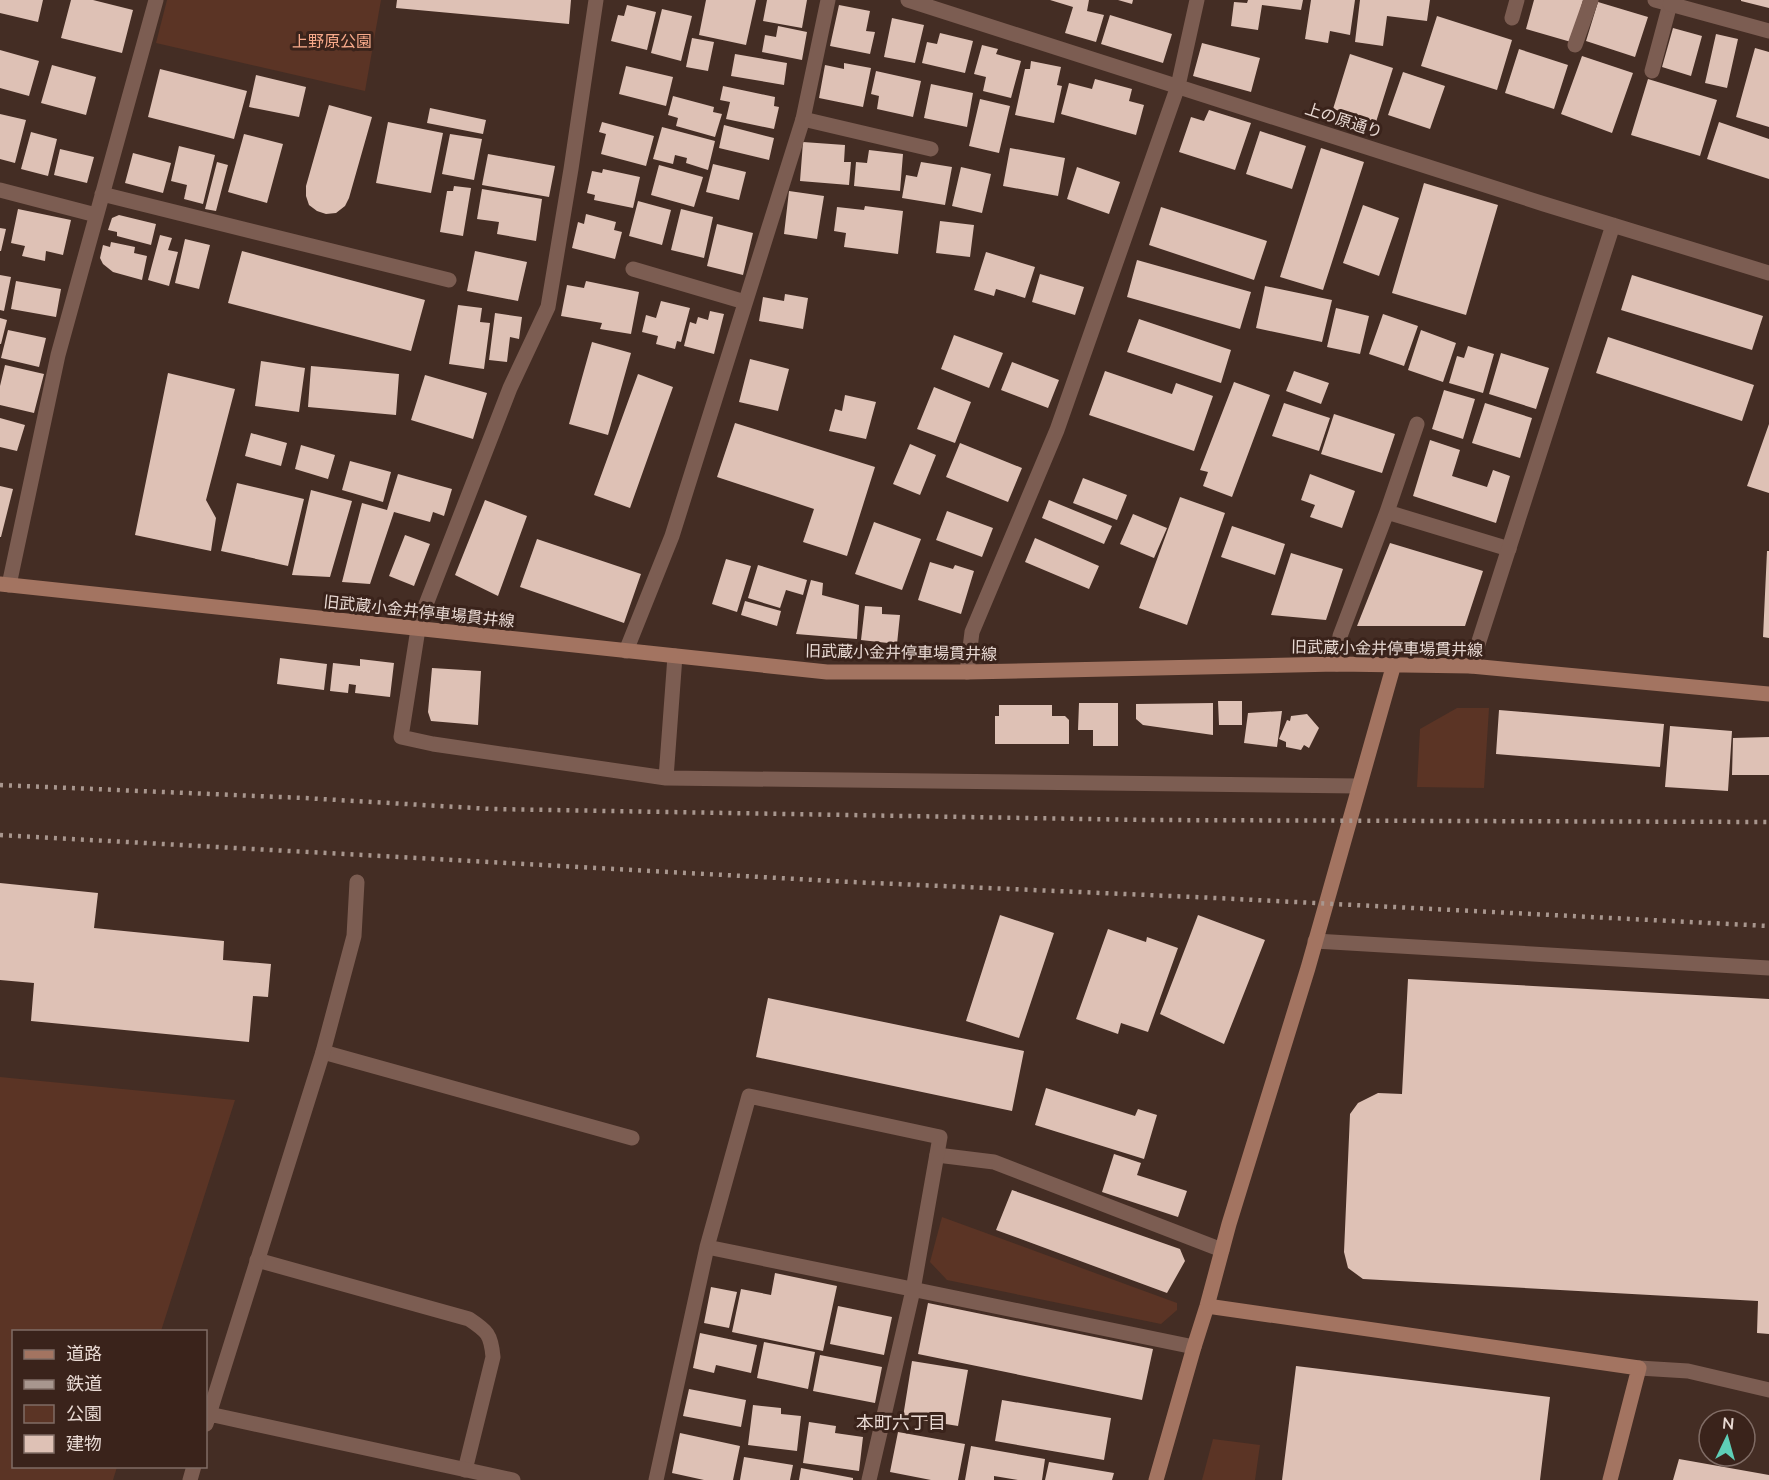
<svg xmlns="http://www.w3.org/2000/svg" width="1769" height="1480" viewBox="0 0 1769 1480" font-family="Mulish,'Noto Sans JP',sans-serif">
	<rect width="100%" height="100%" fill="#442d24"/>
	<path fill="#5b3425" d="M167,0h214l-16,91 -209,-48z
		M1457,708h32l-5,80 -67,-1 3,-58z
		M0,1077l235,23 -74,231 -147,1v134l103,1 -4,13h-113z
		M942,1217l235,86v7l-16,14 -214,-44 -17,-18z
		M1213,1439l47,6 -5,35h-53z"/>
	<path fill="#dec1b5" d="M0,0h43l-5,22 -38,-9z
		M71,0h22l40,10 -11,43 -61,-15z
		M397,0h174l-2,24 -173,-16z
		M706,0h50l-10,45 -47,-10z
		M767,0h40l-5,28 -39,-7z
		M1050,0h39l-2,11 17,4 -8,27 -31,-9 8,-26z
		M1118,0h15l-1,4z
		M1248,0h55l-2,10 -39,-5 -4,25 -27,-4 3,-24 13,1z
		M1311,0h44l-5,35 -20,-4 -2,12 -23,-4z
		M1360,0h70l-3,21 -40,-5 -4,30 -28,-4z
		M1534,0h49l-12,42 -45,-13z
		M1741,0h28v8l-28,-7z
		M1598,2l50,15 -13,40 -49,-16z
		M627,5l29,7 -9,38 -36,-9 7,-26 6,1z
		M839,5l31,6 -4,20 9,1 -5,22 -40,-8z
		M662,9l30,7 -11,45 -30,-8z
		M1110,15l62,19 -9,29 -62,-19z
		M1437,16l75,24 -15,50 -76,-24z
		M892,18l32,7 -9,38 -31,-6z
		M778,26l29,6 -5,28 -40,-8 3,-17 11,2z
		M1673,28l29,8 -11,40 -29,-9z
		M940,33l33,8 -8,32 -43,-10 5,-21 10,2z
		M1716,34l22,5 -11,49 -22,-5z
		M692,38l22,4 -6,29 -22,-4z
		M1202,43l58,15 -9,34 -58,-16z
		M982,45l16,4 -2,5 25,7 -10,37 -28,-7 3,-14 -12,-3z
		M1755,48l14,4v75l-33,-10z
		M1519,49l49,16 -14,44 -49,-16z
		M0,50l39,11 -10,35 -29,-8z
		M735,54l52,9 -3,22 -53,-9z
		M1350,54l43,14 -17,54 -43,-13z
		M1582,56l51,17 -21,60 -51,-19z
		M1031,61l30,6 -4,18 5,1 -8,37 -39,-8 10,-46h5z
		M844,63l27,5 -8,39 -44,-9 6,-33 19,4z
		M52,65l44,12 -10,38 -45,-12z
		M626,66l47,11 -7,29 -47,-12z
		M160,69l87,22 -13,48 -86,-22z
		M876,71l45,10 -8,36 -36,-8 2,-13 -8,-2z
		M1403,72l42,14 -15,43 -42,-14z
		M256,75l50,12 -7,30 -50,-10z
		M1095,79l37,10 -3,12 15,4 -8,30 -75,-21 8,-31 23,6z
		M1648,79l69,21 -17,56 -69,-21z
		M931,84l42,9 -6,34 -43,-9z
		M723,86l52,11 -1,9 5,1 -5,22 -48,-10 4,-17 -10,-2z
		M673,96l41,11 -1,5 9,2 -7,23 -39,-11 2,-8 -10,-3z
		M980,99l30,7 -11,47 -30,-7z
		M329,105l43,12 -23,81 -4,8 -9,7 -10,1 -9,-3 -8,-6 -3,-9v-10z
		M430,108l56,12 -3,14 -56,-11z
		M1209,110l42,13 -16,47 -56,-18 12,-35 13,4z
		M0,114l26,6 -11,43 -15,-4z
		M388,122l55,11 -12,60 -55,-10z
		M602,122l52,14 -8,30 -45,-12 5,-20 -7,-2z
		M1719,122l50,17v40l-62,-20z
		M724,125l50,13 -5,22 -50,-12z
		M662,127l53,14 -7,29 -22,-7 1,-5 -12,-3 -2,9 -20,-5z
		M1260,131l46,15 -14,43 -46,-15z
		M31,132l26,7 -9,37 -27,-7z
		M244,134l39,10 -16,59 -39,-11z
		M450,134l32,5 -8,41 -32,-6z
		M803,142l42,3 -1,17h7l-2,23 -49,-4z
		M179,146l36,9 -12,49 -19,-5 3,-14 -16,-4z
		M1010,148l55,10 -7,38 -55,-10z
		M1321,148l43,14 -41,128 -43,-13z
		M60,149l34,8 -7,26 -33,-8z
		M869,150l34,4 -3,37 -46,-5 2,-24 11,1z
		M133,153l38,10 -8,30 -38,-10z
		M488,154l67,12 -6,31 -67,-12z
		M217,162l11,3 -12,46 -11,-2z
		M921,162l31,5 -7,38 -43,-7 4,-23 11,2z
		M713,164l33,8 -7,28 -33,-8z
		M659,165l44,12 -9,30 -43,-12z
		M961,167l30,7 -9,39 -30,-7z
		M1077,167l43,15 -11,32 -42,-15z
		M603,169l37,8 -7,31 -39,-8 1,-5 -8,-2 5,-22 10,2z
		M1424,183l74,22 -32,110 -74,-22z
		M454,186l17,2 -8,48 -23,-4 7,-41h6z
		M482,189l60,10 -6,42 -39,-7 2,-12 -22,-3z
		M789,191l35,5 -7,43 -33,-5z
		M638,201l33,9 -9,35 -33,-9z
		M1363,205l36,13 -20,58 -36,-13z
		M865,206l38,5 -5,43 -54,-7 2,-14 -12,-2 3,-24 27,3z
		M1161,207l106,34 -13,39 -105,-35z
		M18,209l53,11 -8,35 -17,-4 -1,10 -23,-5 3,-10 -14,-3z
		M681,209l32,8 -9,41 -33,-8z
		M586,214l30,8 -2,8 8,2 -7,27 -43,-11 6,-26 6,2z
		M119,215l37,9 -5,21 -34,-9v-4l-9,-2 4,-12z
		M940,221l34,4 -4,32 -34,-4z
		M717,224l36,9 -10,42 -36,-9z
		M0,228l6,1 -5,22h-1z
		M160,235l12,3 -4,12 10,2 -9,34 -21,-6z
		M185,239l25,6 -11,44 -24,-6z
		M111,242l24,5 -1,6 13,3 -5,24 -29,-8 -10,-8 -3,-6 3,-13 7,2z
		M242,251l183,49 -14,51 -183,-48z
		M475,251l52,11 -9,39 -51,-10z
		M986,252l49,15 -10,31 -29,-9 -2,7 -20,-6z
		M1137,260l114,32 -11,37 -113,-32z
		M1040,274l44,13 -9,28 -43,-13z
		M0,275l11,2 -7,34 -4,-1z
		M1632,275l131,41 -11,34 -131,-40z
		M16,281l45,8 -5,28 -45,-8z
		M586,281l53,11 -8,42 -31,-5 2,-6 -41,-7 6,-31 17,3z
		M1265,286l67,14 -10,42 -66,-14z
		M785,294l23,4 -5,31 -44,-8 4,-24 21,4z
		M661,301l29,7 -9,34 -4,-1 -2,8 -19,-5 2,-8 -16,-4 4,-17 10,3z
		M458,305l24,3 -2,14 10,1 -6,46 -35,-5z
		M1336,308l33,8 -9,38 -33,-7z
		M710,311l14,3 -10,40 -30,-8 6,-24 6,2 2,-7 10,3z
		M495,313l27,4 -3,22 -9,-2 -3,25 -18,-2z
		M1383,314l35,12 -14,40 -35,-12z
		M0,318l7,2 -6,24h-1z
		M1139,319l92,31 -10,33 -94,-31z
		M8,330l38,8 -7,29 -38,-9z
		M1421,330l35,13 -13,39 -35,-12z
		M954,335l49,18 -14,35 -48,-19z
		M1608,337l146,48 -12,36 -146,-48z
		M592,342l39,11 -23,82 -39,-11z
		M1468,346l26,8 -11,39 -34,-10 8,-27 7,2z
		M1501,353l48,15 -13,41 -47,-15z
		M750,359l39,10 -11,42 -39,-9z
		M261,361l44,7 -6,44 -44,-6z
		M1012,362l47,18 -11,28 -47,-18z
		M5,365l39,9 -10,39 -34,-8v-19z
		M311,366l88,8 -3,41 -88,-8z
		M1105,371l67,23 4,-11 37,13 -19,55 -105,-36z
		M1294,371l35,12 -8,21 -35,-13z
		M168,373l67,16 -29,111 10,18 -5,33 -76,-16z
		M638,374l35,13 -43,121 -36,-13z
		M425,375l62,18 -14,46 -62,-19z
		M1234,382l36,13 -38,102 -29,-11 5,-14 -8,-2z
		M934,387l37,15 -16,41 -38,-14z
		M1444,390l31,9 -12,40 -31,-10z
		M845,395l31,7 -10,37 -37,-8 6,-22 7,2z
		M1284,403l46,15 -11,33 -47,-15z
		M1485,403l47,15 -12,40 -48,-15z
		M1334,414l61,20 -13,39 -61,-19z
		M0,418l25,7 -8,26 -17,-4z
		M735,423l140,44 -28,89 -44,-14 11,-33 -97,-32z
		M1769,424v69l-22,-7z
		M251,433l36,10 -6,23 -36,-10z
		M1430,440l30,10 -8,26 35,11 6,-17 17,6 -14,47 -83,-27z
		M960,443l62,25 -14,34 -62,-25z
		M910,444l26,11 -16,40 -27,-11z
		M301,445l34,10 -7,24 -33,-10z
		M350,461l41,11 -8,30 -41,-12z
		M398,474l54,15 -8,27 -11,-4 -3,10 -36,-10 -24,72 -28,-2 20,-79 25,7z
		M1310,474l45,17 -13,37 -32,-11 5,-12 -14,-5z
		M1083,478l44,17 -10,25 -44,-17z
		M237,483l67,16 -16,67 -67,-15z
		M0,486l13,3 -12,48h-1z
		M311,490l41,11 -22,76 -38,-2z
		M1180,497l45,16 -38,112 -48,-17z
		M485,500l42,16 -29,80 -43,-21z
		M1049,500l63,26 -8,18 -62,-26z
		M947,511l46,17 -11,29 -46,-17z
		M1133,514l34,14 -13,30 -34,-14z
		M874,522l47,17 -19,51 -47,-16z
		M1232,526l53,18 -10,31 -54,-18z
		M405,535l25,9 -16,42 -25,-10z
		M1035,538l64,28 -10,23 -64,-27z
		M537,539l104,35 -17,49 -104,-36z
		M1390,543l93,28 -18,55h-108z
		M1767,551h2v87l-6,-1z
		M1291,553l52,16 -17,51 -55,-5z
		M726,559l25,7 -14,46 -25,-8z
		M930,562l23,7 2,-4 19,6 -13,43 -43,-14z
		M758,565l49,15 -4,15 -17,-5 -6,18 -32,-10z
		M811,580l12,3 -1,12 37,10 -2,34 -61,-5z
		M745,601l36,10 -4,15 -36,-11z
		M865,606l17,1v7l18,1 -3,29 -36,-4z
		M280,658l47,6 -3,26 -47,-6z
		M360,659l34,4 -4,34 -35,-4 1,-8 -7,-1 -1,9 -18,-2 3,-28 27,3z
		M432,668l49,3 -3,54 -47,-4 -3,-9z
		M1218,701h24v24h-23z
		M1079,703h39v43h-25v-16h-15z
		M1213,703v32l-70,-10 -7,-6v-15z
		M999,705h53v11h13l4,4v24h-74v-28h4z
		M1499,710l165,14 -4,43 -164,-13z
		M1282,711l-5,36 -33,-4 4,-30z
		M1307,714l12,14 -10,20 -5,-3 -3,5 -15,-3v-5l-7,-3 8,-19 3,1 1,-5z
		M1670,726l62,5 -4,60 -63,-4z
		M1769,737v38h-37l1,-37z
		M0,883l98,10 -4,35 130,13 -1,19 48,4 -3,33 -15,-1 -4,46 -218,-21 3,-38 -34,-3z
		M1000,915l54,18 -35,105 -53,-17z
		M1198,915l67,25 -41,104 -64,-30z
		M1108,929l38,13 1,-5 31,11 -30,84 -27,-9 -3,11 -42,-15z
		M1408,979l361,20v335l-12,-1 1,-32 -395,-22 -15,-11 -4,-16 6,-138 8,-11 20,-10 24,1z
		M768,998l256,53 -12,60 -256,-54z
		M1046,1088l89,28 3,-7 19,6 -13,44 -109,-34z
		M1114,1154l27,9 -4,12 50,16 -9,26 -76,-25z
		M1012,1190l168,59 5,12 -18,32 -171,-63z
		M775,1273l62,13 -14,65 -91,-19 9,-43 30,6z
		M711,1287l26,5 -8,36 -25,-5z
		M928,1303l225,46 -11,51 -224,-46z
		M838,1306l54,11 -8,38 -54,-11z
		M700,1333l57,12 -6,28 -35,-8 -2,8 -21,-5z
		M764,1342l51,10 -7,37 -51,-11z
		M820,1355l62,12 -7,36 -62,-12z
		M912,1361l56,9 -10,56 -55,-9z
		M1296,1366l254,31 -10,83h-258z
		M689,1389l57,11 -5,27 -58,-11z
		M1002,1400l109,18 -7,42 -109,-19z
		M753,1405l28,3v6l20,2 -4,35 -49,-6z
		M809,1422l27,4 -1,7 28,4 -4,34 -56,-8z
		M898,1432l67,12 -7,36h-27l-41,-8z
		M680,1433l60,13 -7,34h-29l-32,-7z
		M971,1446l74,13 -3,21h-24l-24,-4v4h-29z
		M744,1457l49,8 -3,15h-50z
		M1679,1459l90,16v5h-96z
		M1049,1462l65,11 -2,7h-67z
		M801,1468l52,10v2h-54z"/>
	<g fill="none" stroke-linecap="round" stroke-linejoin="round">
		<path stroke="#7c5d52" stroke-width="15" d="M1512,18l5,-18
			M1575,45l16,-45
			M1652,71l18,-67 -15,-4
			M803,119l128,30
			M0,190l96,25
			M102,194l347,86
			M633,269l112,33
			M1387,512l122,37
			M9,585l49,-230 98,-355
			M1337,664l3,-28 47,-124 30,-88
			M323,1052l309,86
			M937,1155l57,7 228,88
			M257,1260l212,59c18,12 22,15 24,38l-28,113"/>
		<path stroke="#7c5d52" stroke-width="15" d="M596,0l-25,169 -23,138 -38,81 -85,219 -7,22 -17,108 32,7 233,34 693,8
			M908,0l636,204 225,69
			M1672,0l-2,4 99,27
			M626,651l46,-115 131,-417 25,-119
			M1471,666l142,-441
			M967,672l5,-40 85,-202 121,-344 19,-86
			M666,778l9,-122
			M1315,941l454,27
			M707,1247l487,100
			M1639,1368l49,3 81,19
			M209,1414l304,66
			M206,1424l117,-372 31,-116 3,-54
			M190,1480l4,-14
			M656,1480l51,-233 42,-151 191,41 -27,153 -44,190"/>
		<path stroke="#a37461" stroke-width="15" d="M0,584l827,88h140l370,-8 134,2 298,28
			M1207,1306l432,62 -29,112
			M1156,1480l38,-133 13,-41 22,-82 79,-256 86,-304"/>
		<path stroke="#a8968e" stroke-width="4.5" stroke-dasharray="3 6" stroke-linecap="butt" d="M0,785l304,13 187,11 653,11 625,2
			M0,835l851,47 365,16 553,28"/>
	</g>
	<g text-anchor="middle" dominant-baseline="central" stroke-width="6" stroke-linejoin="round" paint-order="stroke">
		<g font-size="16" fill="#f7a98a" stroke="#3a231b">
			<text x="332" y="41">上野原公園</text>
		</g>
		<g font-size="16" fill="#e9dad4" stroke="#3a231b">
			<text transform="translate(1344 120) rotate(18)">上の原通り</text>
			<text transform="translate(419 611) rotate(6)">旧武蔵小金井停車場貫井線</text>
			<text transform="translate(1387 648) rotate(1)">旧武蔵小金井停車場貫井線</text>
			<text transform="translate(901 652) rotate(1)">旧武蔵小金井停車場貫井線</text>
		</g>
		<g font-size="18" fill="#e9dad4" stroke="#3a231b">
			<text x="901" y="1422">本町六丁目</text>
		</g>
	</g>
	<rect x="12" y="1330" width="195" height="138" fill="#3a231b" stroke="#806c65" stroke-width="1.5"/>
	<rect x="24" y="1350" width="30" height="9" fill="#a37461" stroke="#806c65" stroke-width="1.5"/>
	<text x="66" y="1360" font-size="18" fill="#e9dad4">道路</text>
	<rect x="24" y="1380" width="30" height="9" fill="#a8968e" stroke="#806c65" stroke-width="1.5"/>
	<text x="66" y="1390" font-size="18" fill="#e9dad4">鉄道</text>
	<rect x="24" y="1405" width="30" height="18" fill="#5b3425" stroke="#806c65" stroke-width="1.5"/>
	<text x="66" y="1420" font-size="18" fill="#e9dad4">公園</text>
	<rect x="24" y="1435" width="30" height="18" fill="#dec1b5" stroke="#806c65" stroke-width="1.5"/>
	<text x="66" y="1450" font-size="18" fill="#e9dad4">建物</text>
	<g transform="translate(1727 1438) rotate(5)"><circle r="28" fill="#3a231b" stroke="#806c65" stroke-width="1.5"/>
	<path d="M0-4.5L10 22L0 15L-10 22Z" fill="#5eceb7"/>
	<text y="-9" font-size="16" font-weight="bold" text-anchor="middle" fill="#e9dad4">N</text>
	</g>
</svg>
